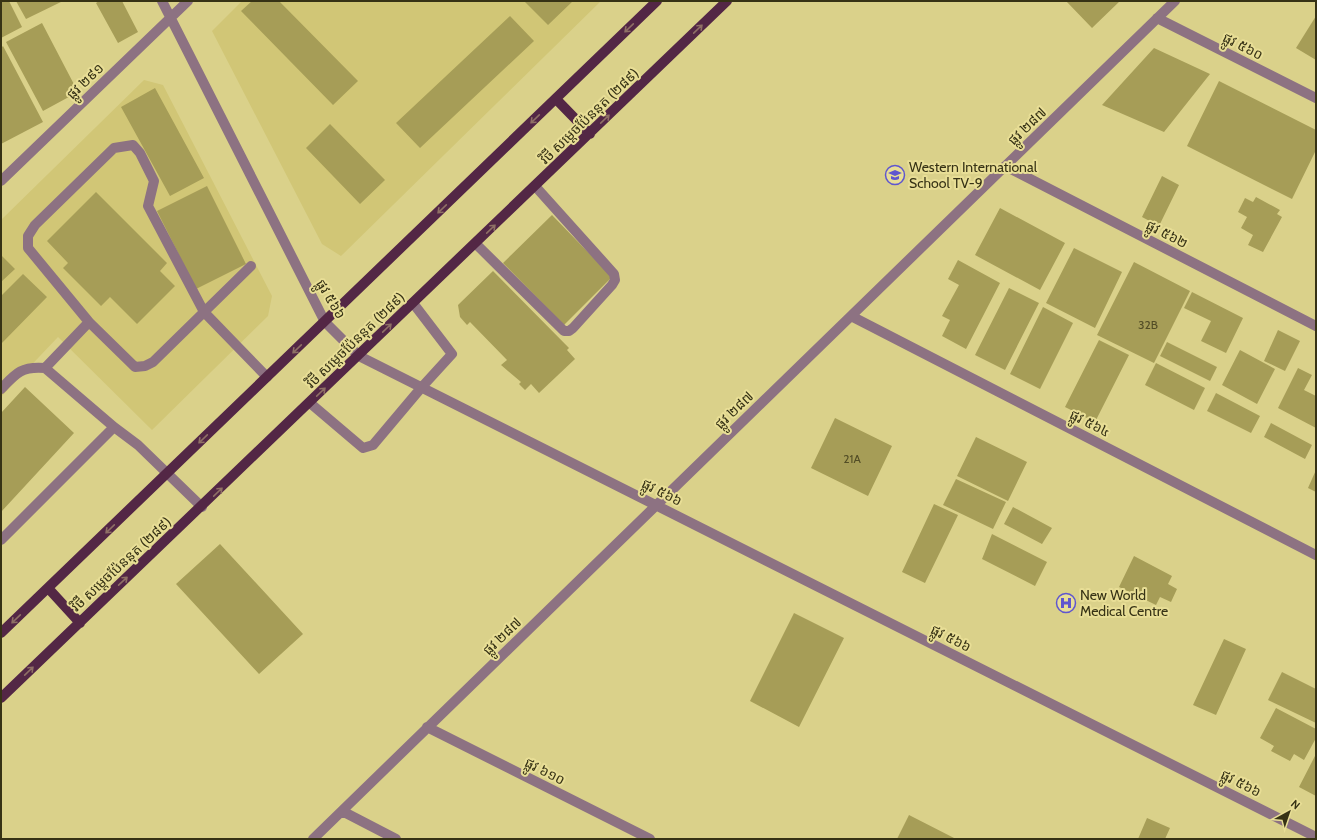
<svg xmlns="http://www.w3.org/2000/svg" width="1317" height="840" viewBox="0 0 1317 840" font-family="Cabin,'Noto Sans Khmer',sans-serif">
	<rect width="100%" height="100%" fill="#dad18a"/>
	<path fill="#d1c676" d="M242,1h359l-260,255 -19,-12 -110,-213z
		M144,80l19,5 109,211 -4,20 -116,114 -94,-93 -57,60v-177z"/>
	<path fill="#a69d57" d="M1,1h8l13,26 -21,11z
		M16,1h47l-37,18z
		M99,1h23l16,31 -20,11 -22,-40z
		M252,1h27l79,80 -25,24 -92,-94z
		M524,1h49l-25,24z
		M1066,1h54l-28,27z
		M510,16l24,25 -114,107 -24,-25z
		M1316,16v44l-20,-12z
		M42,23l36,69 -35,19 -37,-69z
		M3,46l40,76 -42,22v-96z
		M1154,48l56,26 -46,58 -62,-27z
		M1219,81l97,49v20l-24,49 -105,-53z
		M155,88l49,90 -34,18 -49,-89z
		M330,124l55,56 -25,24 -54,-56z
		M1162,176l17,9 -20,41 -17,-9z
		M207,186l39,78 -50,25 -39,-78z
		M96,192l71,71 -7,8 15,15 -38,38 -27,-27 -9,9 -38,-38 5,-5 -21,-22z
		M1256,197l24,13 -3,4 5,3 -19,35 -15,-7 5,-10 -12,-7 6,-11 -9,-5 7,-14 8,4z
		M1000,208l65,35 -25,47 -65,-35z
		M552,215l60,62 -48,48 -61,-62z
		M1074,248l48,24 -27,56 -49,-25z
		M1,255l14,14 -14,13z
		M958,260l42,23 -34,66 -24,-13 8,-16 -8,-4 17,-31 -11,-6z
		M1134,262l56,29 -36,72 -57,-28z
		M493,271l76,77 -2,2 8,9 -36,34 -8,-9 -6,6 -6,-6 2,-2 -20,-17 6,-5 -37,-38 -3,3 -7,-8 -2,-12z
		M23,274l24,23 -46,47v-48z
		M1009,288l30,15 -34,67 -30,-15z
		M1192,292l51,26 -17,35 -25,-12 10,-20 -27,-13z
		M1043,307l30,16 -33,66 -30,-15z
		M1278,330l22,11 -15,30 -21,-10z
		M1099,340l30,15 -34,67 -30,-15z
		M1167,342l50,25 -7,14 -50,-25z
		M1240,350l35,19 -18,35 -35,-19z
		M1156,363l49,25 -11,22 -49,-25z
		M1298,368l14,7 -8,15 12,6v32l-38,-20z
		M25,387l49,46 -73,79v-99z
		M1216,393l44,23 -9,17 -44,-22z
		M835,418l57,28 -24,50 -57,-28z
		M1271,423l41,22 -7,14 -41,-22z
		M976,437l51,25 -19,39 -51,-25z
		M1316,470v22l-8,-4z
		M956,479l50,23 -13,27 -50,-24z
		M934,504l24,11 -33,68 -23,-11z
		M1013,507l39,21 -10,16 -38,-20z
		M992,534l55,28 -12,24 -53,-27z
		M220,544l83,90 -44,40 -83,-90z
		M1134,556l38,20 -4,8 9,5 -6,13 -11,-5 -4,8 -37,-18z
		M794,613l50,25 -45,89 -49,-26z
		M1224,639l22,10 -30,66 -23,-10z
		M1282,672l34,17v34l-48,-23z
		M1276,708l40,21v9l-12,22 -10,-6 -4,7 -19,-10 3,-5 -14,-8z
		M1316,754v42l-17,-9z
		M909,815l47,24h-59z
		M1147,818l23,10 -5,11h-27z"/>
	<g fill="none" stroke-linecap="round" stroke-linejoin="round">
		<path stroke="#8d7282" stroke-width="10" d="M162,1l163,321 34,34 957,481
			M1157,18l159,80
			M1005,166l311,160
			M1,181l187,-180
			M476,244l88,87h5l4,-3 39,-43 3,-5 -1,-6 -79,-88
			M851,316l465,239
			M89,322l-61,-74v-12l7,-11 79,-77 19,-3 7,8 14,28 -6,25 56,106 63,65
			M45,368l44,-46 46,45 10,-1 8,-4 98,-96
			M1,389c15,-16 21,-23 44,-21l69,59
			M310,403l53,45 10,-3 48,-57 31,-34 -39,-51
			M1,540l113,-113 24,18 64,62
			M427,727l223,112
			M342,811l54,28
			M313,839l862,-838"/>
		<path stroke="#532745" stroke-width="10" d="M556,99l34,35
			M48,588l32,35
			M1,633l656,-632
			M1,698l726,-697"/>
	</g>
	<defs><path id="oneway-shaft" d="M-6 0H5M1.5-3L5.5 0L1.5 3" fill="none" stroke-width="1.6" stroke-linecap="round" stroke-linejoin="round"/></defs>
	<g stroke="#8f7065">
		<use href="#oneway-shaft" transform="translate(629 28) rotate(136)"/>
		<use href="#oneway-shaft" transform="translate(698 29) rotate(-44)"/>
		<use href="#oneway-shaft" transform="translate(535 119) rotate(136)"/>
		<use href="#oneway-shaft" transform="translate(605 119) rotate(-44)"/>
		<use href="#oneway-shaft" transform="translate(442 209) rotate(136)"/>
		<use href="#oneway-shaft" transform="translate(491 229) rotate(-44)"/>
		<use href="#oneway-shaft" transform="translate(387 328) rotate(-44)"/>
		<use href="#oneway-shaft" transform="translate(297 349) rotate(136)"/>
		<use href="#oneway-shaft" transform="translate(321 392) rotate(-44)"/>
		<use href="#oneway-shaft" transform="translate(203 439) rotate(136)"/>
		<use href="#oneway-shaft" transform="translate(218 492) rotate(-44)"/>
		<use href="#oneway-shaft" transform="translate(110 529) rotate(136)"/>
		<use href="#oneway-shaft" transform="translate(123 581) rotate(-43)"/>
		<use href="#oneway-shaft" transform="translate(16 619) rotate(136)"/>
		<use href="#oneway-shaft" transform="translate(29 671) rotate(-44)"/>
	</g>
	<defs>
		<symbol id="school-ring" viewBox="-11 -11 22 22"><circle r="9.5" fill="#e8de96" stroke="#5f56cf" stroke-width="1.5"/><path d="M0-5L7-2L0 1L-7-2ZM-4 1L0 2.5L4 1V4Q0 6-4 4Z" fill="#5f56cf"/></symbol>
		<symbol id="hospital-ring" viewBox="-11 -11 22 22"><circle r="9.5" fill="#e8de96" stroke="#5f56cf" stroke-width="1.5"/><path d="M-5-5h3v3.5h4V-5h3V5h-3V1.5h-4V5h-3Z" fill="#5f56cf"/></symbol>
	</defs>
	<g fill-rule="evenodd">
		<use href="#school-ring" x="884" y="164" width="22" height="22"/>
		<use href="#hospital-ring" x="1055" y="592" width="22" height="22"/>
	</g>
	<g text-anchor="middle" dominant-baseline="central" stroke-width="4" stroke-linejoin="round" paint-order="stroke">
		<g font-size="12" fill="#524d26">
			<text x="1148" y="324">32B</text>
			<text x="852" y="458">21A</text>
		</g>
		<g font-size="14" fill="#363215" stroke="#e8de96">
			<text transform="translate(1243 46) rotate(27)">ផ្លូវ ៥៦០</text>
			<text transform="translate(85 81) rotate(-44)">ផ្លូវ ២៩១</text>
			<text transform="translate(589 116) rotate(-44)">វិថី សម្តេចប៉ែននុត (២៨៩)</text>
			<text transform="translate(1027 126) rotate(-44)">ផ្លូវ ២៨៧</text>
			<text transform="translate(1167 234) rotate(27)">ផ្លូវ ៥៦២</text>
			<text transform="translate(331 299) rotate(59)">ផ្លូវ ៥៦៦</text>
			<text transform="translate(355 340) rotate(-44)">វិថី សម្តេចប៉ែននុត (២៨៩)</text>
			<text transform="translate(734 410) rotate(-44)">ផ្លូវ ២៨៧</text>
			<text transform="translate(1090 423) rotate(27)">ផ្លូវ ៥៦៤</text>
			<text transform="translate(662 492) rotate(27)">ផ្លូវ ៥៦៦</text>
			<text transform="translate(121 564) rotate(-43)">វិថី សម្តេចប៉ែននុត (២៨៩)</text>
			<text transform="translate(502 636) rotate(-44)">ផ្លូវ ២៨៧</text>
			<text transform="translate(951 638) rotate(27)">ផ្លូវ ៥៦៦</text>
			<text transform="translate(545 771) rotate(27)">ផ្លូវ ៦១០</text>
			<text transform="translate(1241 783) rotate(27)">ផ្លូវ ៥៦៦</text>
		</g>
		<g font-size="14" fill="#363215" stroke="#e8de96" text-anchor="start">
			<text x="909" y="167">Western International<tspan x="909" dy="16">School TV-9</tspan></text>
			<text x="1080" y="595">New World<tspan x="1080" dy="16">Medical Centre</tspan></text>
		</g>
	</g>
	<rect width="1317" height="840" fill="none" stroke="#363215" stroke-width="4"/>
	<g transform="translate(1289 812) rotate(40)" stroke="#e8de96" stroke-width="3" paint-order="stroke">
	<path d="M0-3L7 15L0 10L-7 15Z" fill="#363215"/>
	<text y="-6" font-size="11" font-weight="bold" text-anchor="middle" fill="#363215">N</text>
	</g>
</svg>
